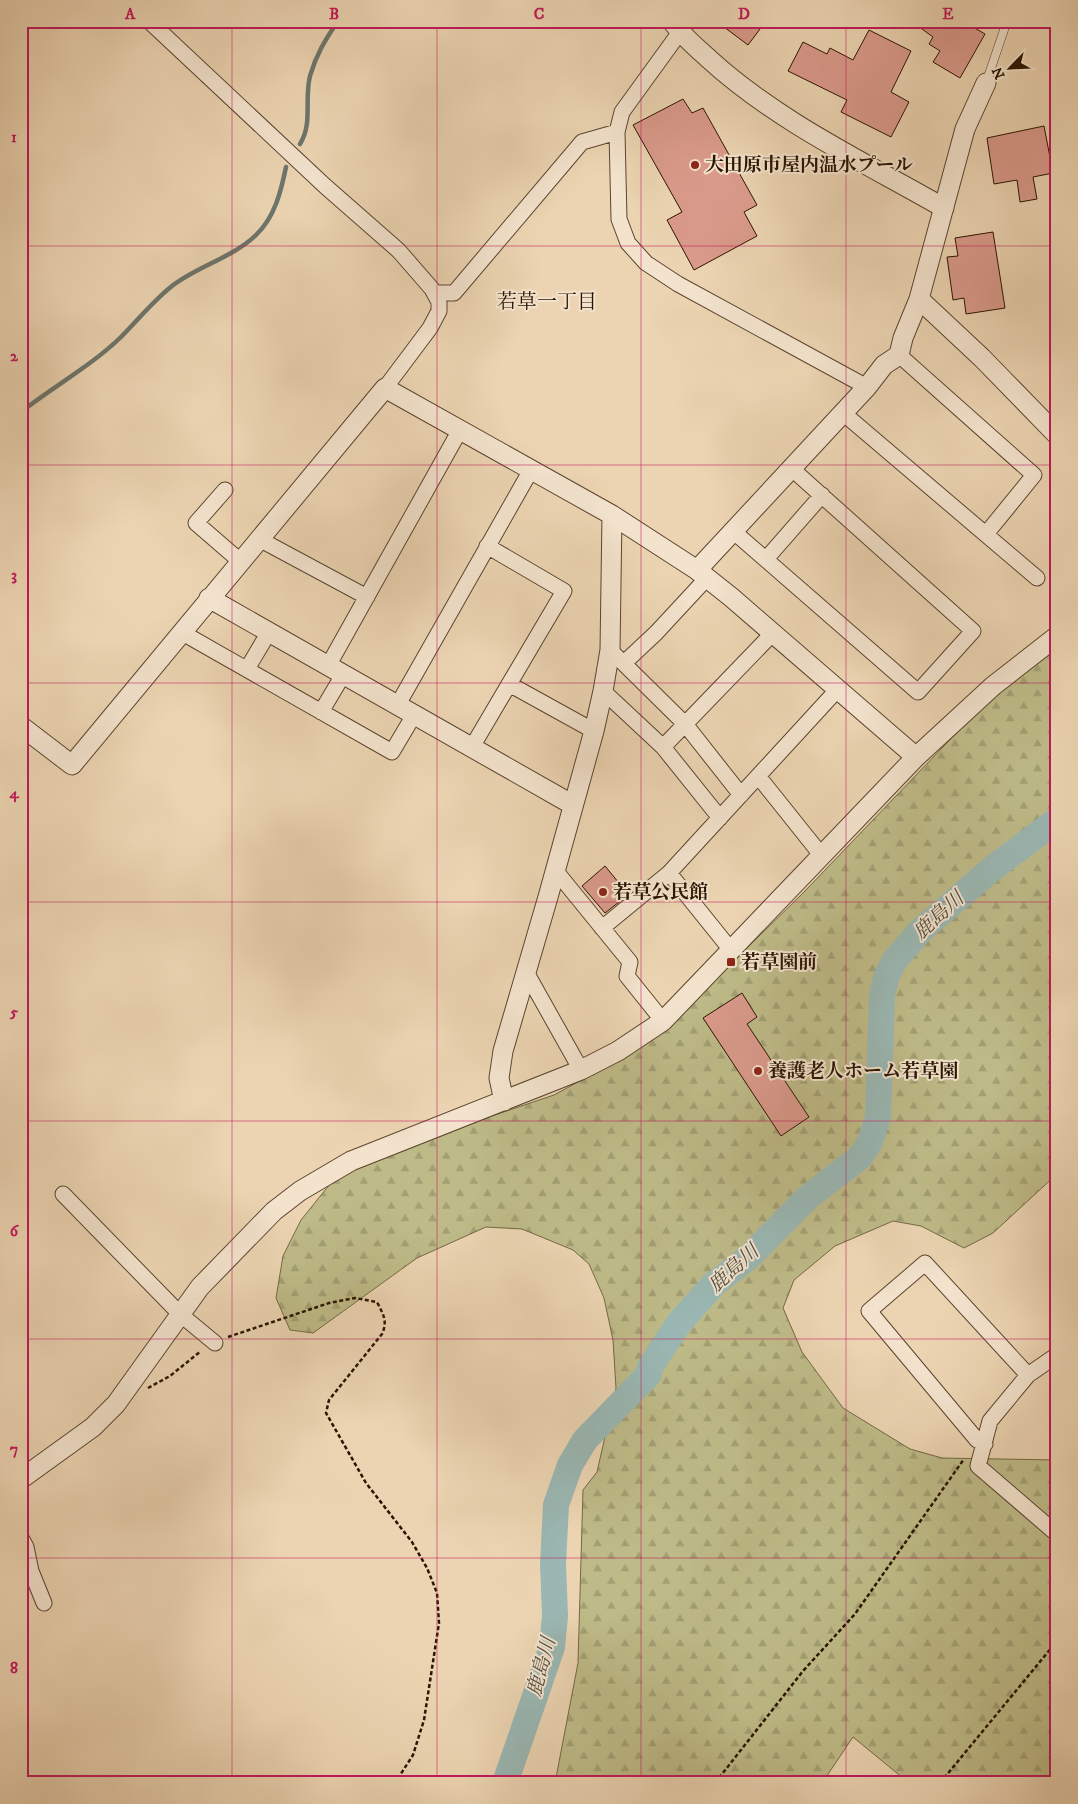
<svg xmlns="http://www.w3.org/2000/svg" width="1078" height="1804" viewBox="0 0 1078 1804" font-family="'IM FELL DW Pica','Noto Serif JP',serif">
	<defs>
		<pattern id="forest-firs" width="22" height="20" patternUnits="userSpaceOnUse" patternTransform="scale(1.25)"><rect width="22" height="20" fill="#bebb88"/><path d="M5 1l3.5 6h-7zM16 11l3.5 6h-7z" fill="#a3a074"/></pattern>
	</defs>
	<rect width="100%" height="100%" fill="#ecd4b2"/>
	<filter id="stains"><feTurbulence type="fractalNoise" baseFrequency=".004" numOctaves="4"/><feColorMatrix values="0 0 0 0 .2 0 0 0 0 .09 0 0 0 0 .02 0 0 0 .5 -.17"/></filter>
	<radialGradient id="worn" r=".72"><stop offset=".6" stop-color="#630" stop-opacity="0"/><stop offset="1" stop-color="#630" stop-opacity=".3"/></radialGradient>
	<path fill="url(#forest-firs)" stroke="#746845" d="M1057,628v546l-64,59 -29,15 -43,-22 -28,-5 -58,25 -41,34 -11,28 19,44 41,56 67,41 32,9 115,2v323h-148l-56,-46 -31,46h-267l23,-120 5,-173 14,-18 19,-84 -3,-48 -9,-42 -15,-34 -16,-14 -51,-21 -36,-2 -69,31 -104,75 -23,-3 -14,-32 7,-42 18,-36 33,-41 27,-19 193,-65 48,-26 89,-66 113,-111z"/>
	<g fill="none" stroke-linecap="round" stroke-linejoin="round">
		<path stroke="#6d766c" stroke-width="4.5" d="M300,144c13,-21 4,-44 10,-68 6,-21 15,-36 28,-55
			M21,412c33,-26 70,-46 100,-75 17,-17 32,-36 51,-51 26,-20 60,-28 84,-51 19,-18 25,-44 30,-68"/>
		<path stroke="#9ab7b3" stroke-width="26" d="M505,1783l47,-136 3,-31 -2,-52 3,-59 14,-40 15,-25 64,-66 1,-7 29,-44 34,-38 36,-28 58,-59 53,-41 9,-13 9,-26 4,-123 5,-20 8,-15 25,-29 73,-63 64,-48"/>
	</g>
	<path fill="#da9a8b" stroke="#2a1402" d="M716,21h50l-18,24z
		M911,21h52l22,13 -25,44 -27,-16 7,-11 -11,-7 4,-7z
		M869,30l42,21 -20,41 18,10 -18,35 -50,-25 6,-12 -59,-29 15,-29 24,12 3,-6 23,12z
		M683,99l9,14 11,-5 54,97 -13,7 13,24 -63,34 -27,-50 15,-8 -49,-87z
		M1044,126l9,47 -20,4 4,22 -17,3 -3,-22 -23,4 -7,-46z
		M993,232l12,76 -39,6 -2,-16 -11,2 -6,-43 11,-1 -3,-18z
		M605,866l14,17 -4,4 9,11 -19,15 -23,-27z
		M742,993l15,24 -10,7 62,93 -28,19 -78,-118z"/>
	<g fill="none" stroke-linecap="round" stroke-linejoin="round">
		<defs>
			<path id="service" d="M986,83l21,-62"/>
			<path id="minor" d="M149,21l176,165 74,65 33,38 7,13v9l-9,17 -45,60
				M680,32l-58,80 -5,20 2,87 9,24 18,20 32,21 189,103
				M434,293h20l128,-151 35,-10
				M899,355l135,120 -48,59
				M843,413l194,165
				M225,490l-29,33 44,38
				M733,531l185,161 55,-61 -182,-163
				M259,539l108,58
				M766,559l56,-64
				M181,632l211,120 22,-37
				M610,650l75,74 56,71
				M624,663l32,-30 51,-55
				M328,666l132,-236
				M247,669l22,-37
				M509,684l85,47
				M603,691l60,56 57,71
				M397,706l134,-236
				M321,712l22,-37
				M472,747l92,-156 -77,-45
				M663,747l110,-114
				M758,776l64,80
				M555,870l75,92 -3,14 36,45
				M669,873l62,77
				M602,928l67,-55 169,-184
				M526,972l55,98
				M63,1194l117,120 35,29
				M1057,1355l-29,20 -38,46 -12,45 79,68
				M985,1444l-8,-4 -108,-129 56,-48 103,112
				M21,1538l5,9 5,24 13,32"/>
			<path id="tertiary" d="M672,21c10,15 24,26 37,38 69,63 155,103 235,149
				M919,299l63,59 75,77
				M697,570l170,-183 17,-22 15,-10 4,-17 16,-39 46,-170 21,-46
				M209,598l364,207
				M21,726l51,39 313,-377 227,127 85,55 34,27 185,160
				M504,1101l-5,-23 4,-27 45,-154 46,-166 9,-40 7,-41 2,-135
				M21,1479l72,-52 23,-23 84,-117 74,-76 26,-20 51,-30 230,-91 37,-19 45,-30 253,-264 77,-71 64,-50"/>
		</defs>
		<use href="#service" stroke="#5a442e" stroke-width="9"/>
		<use href="#minor" stroke="#5a442e" stroke-width="17"/>
		<use href="#tertiary" stroke="#5a442e" stroke-width="21"/>
		<path stroke="#2a1402" stroke-width="2.5" stroke-dasharray="4 2.5" stroke-linecap="butt" d="M228,1337l101,-34 26,-5 22,4c6,12 11,19 5,32l-53,66 -3,13 40,70 46,59 15,26 10,25 2,30 -15,97 -11,35 -18,28
			M148,1388l22,-12 31,-25
			M715,1783l88,-112 52,-57 109,-155
			M940,1783l117,-142"/>
		<use href="#service" stroke="#f3e3cd" stroke-width="8"/>
		<use href="#minor" stroke="#f3e3cd" stroke-width="15"/>
		<use href="#tertiary" stroke="#f3e3cd" stroke-width="19"/>
	</g>
	<path fill="none" stroke="#c2185b" stroke-width="1" stroke-opacity="0.55" d="M232,21v1762M437,21v1762M641,21v1762M846,21v1762M21,246h1036M21,465h1036M21,683h1036M21,902h1036M21,1121h1036M21,1339h1036M21,1558h1036"/>
	<g fill="#8f2418" stroke="#f3e3cd" stroke-width="2">
		<circle cx="695" cy="165" r="5"/>
		<circle cx="603" cy="892" r="5"/>
		<rect x="726" y="957" width="10" height="10" rx="2.5"/>
		<circle cx="758" cy="1071" r="5"/>
	</g>
	<g text-anchor="middle" dominant-baseline="central" stroke-width="4" stroke-linejoin="round" paint-order="stroke">
		<g font-size="19" font-weight="bold" fill="#2a1402" stroke="#f3e3cd" text-anchor="start">
			<text x="705" y="165">大田原市屋内温水プール</text>
			<text x="613" y="892">若草公民館</text>
			<text x="741" y="962">若草園前</text>
			<text x="768" y="1071">養護老人ホーム若草園</text>
		</g>
		<g font-size="20" fill="#2a1402" stroke="#f3e3cd">
			<text x="547" y="302">若草一丁目</text>
		</g>
		<g font-size="20" font-style="italic" fill="#514d40" stroke="#f3e3cd">
			<text transform="translate(939 916) rotate(-42)">鹿島川</text>
			<text transform="translate(734 1269) rotate(-42)">鹿島川</text>
			<text transform="translate(542 1667) rotate(-75)">鹿島川</text>
		</g>
	</g>
	<rect width="1078" height="1804" fill="none" stroke="#ecd4b2" stroke-width="55"/>
	<g transform="translate(1010 68) rotate(246)" stroke="#f3e3cd" stroke-width="4" paint-order="stroke">
	<path d="M0-4L9 19L0 12L-9 19Z" fill="#2a1402"/>
	<text y="-8" font-size="14" font-weight="bold" text-anchor="middle" fill="#2a1402">N</text>
	</g>
	<rect x="28" y="28" width="1022" height="1748" fill="none" stroke="#c2185b" stroke-width="2"/>
	<g font-size="16" text-anchor="middle" font-weight="bold" fill="#c2185b">
		<text x="130" y="19">A</text>
		<text x="334" y="19">B</text>
		<text x="539" y="19">C</text>
		<text x="744" y="19">D</text>
		<text x="948" y="19">E</text>
		<text x="14" y="142">1</text>
		<text x="14" y="361">2</text>
		<text x="14" y="580">3</text>
		<text x="14" y="798">4</text>
		<text x="14" y="1017">5</text>
		<text x="14" y="1236">6</text>
		<text x="14" y="1454">7</text>
		<text x="14" y="1673">8</text>
	</g>
	<rect width="100%" height="100%" filter="url(#stains)"/>
	<rect width="100%" height="100%" fill="url(#worn)"/>
</svg>
